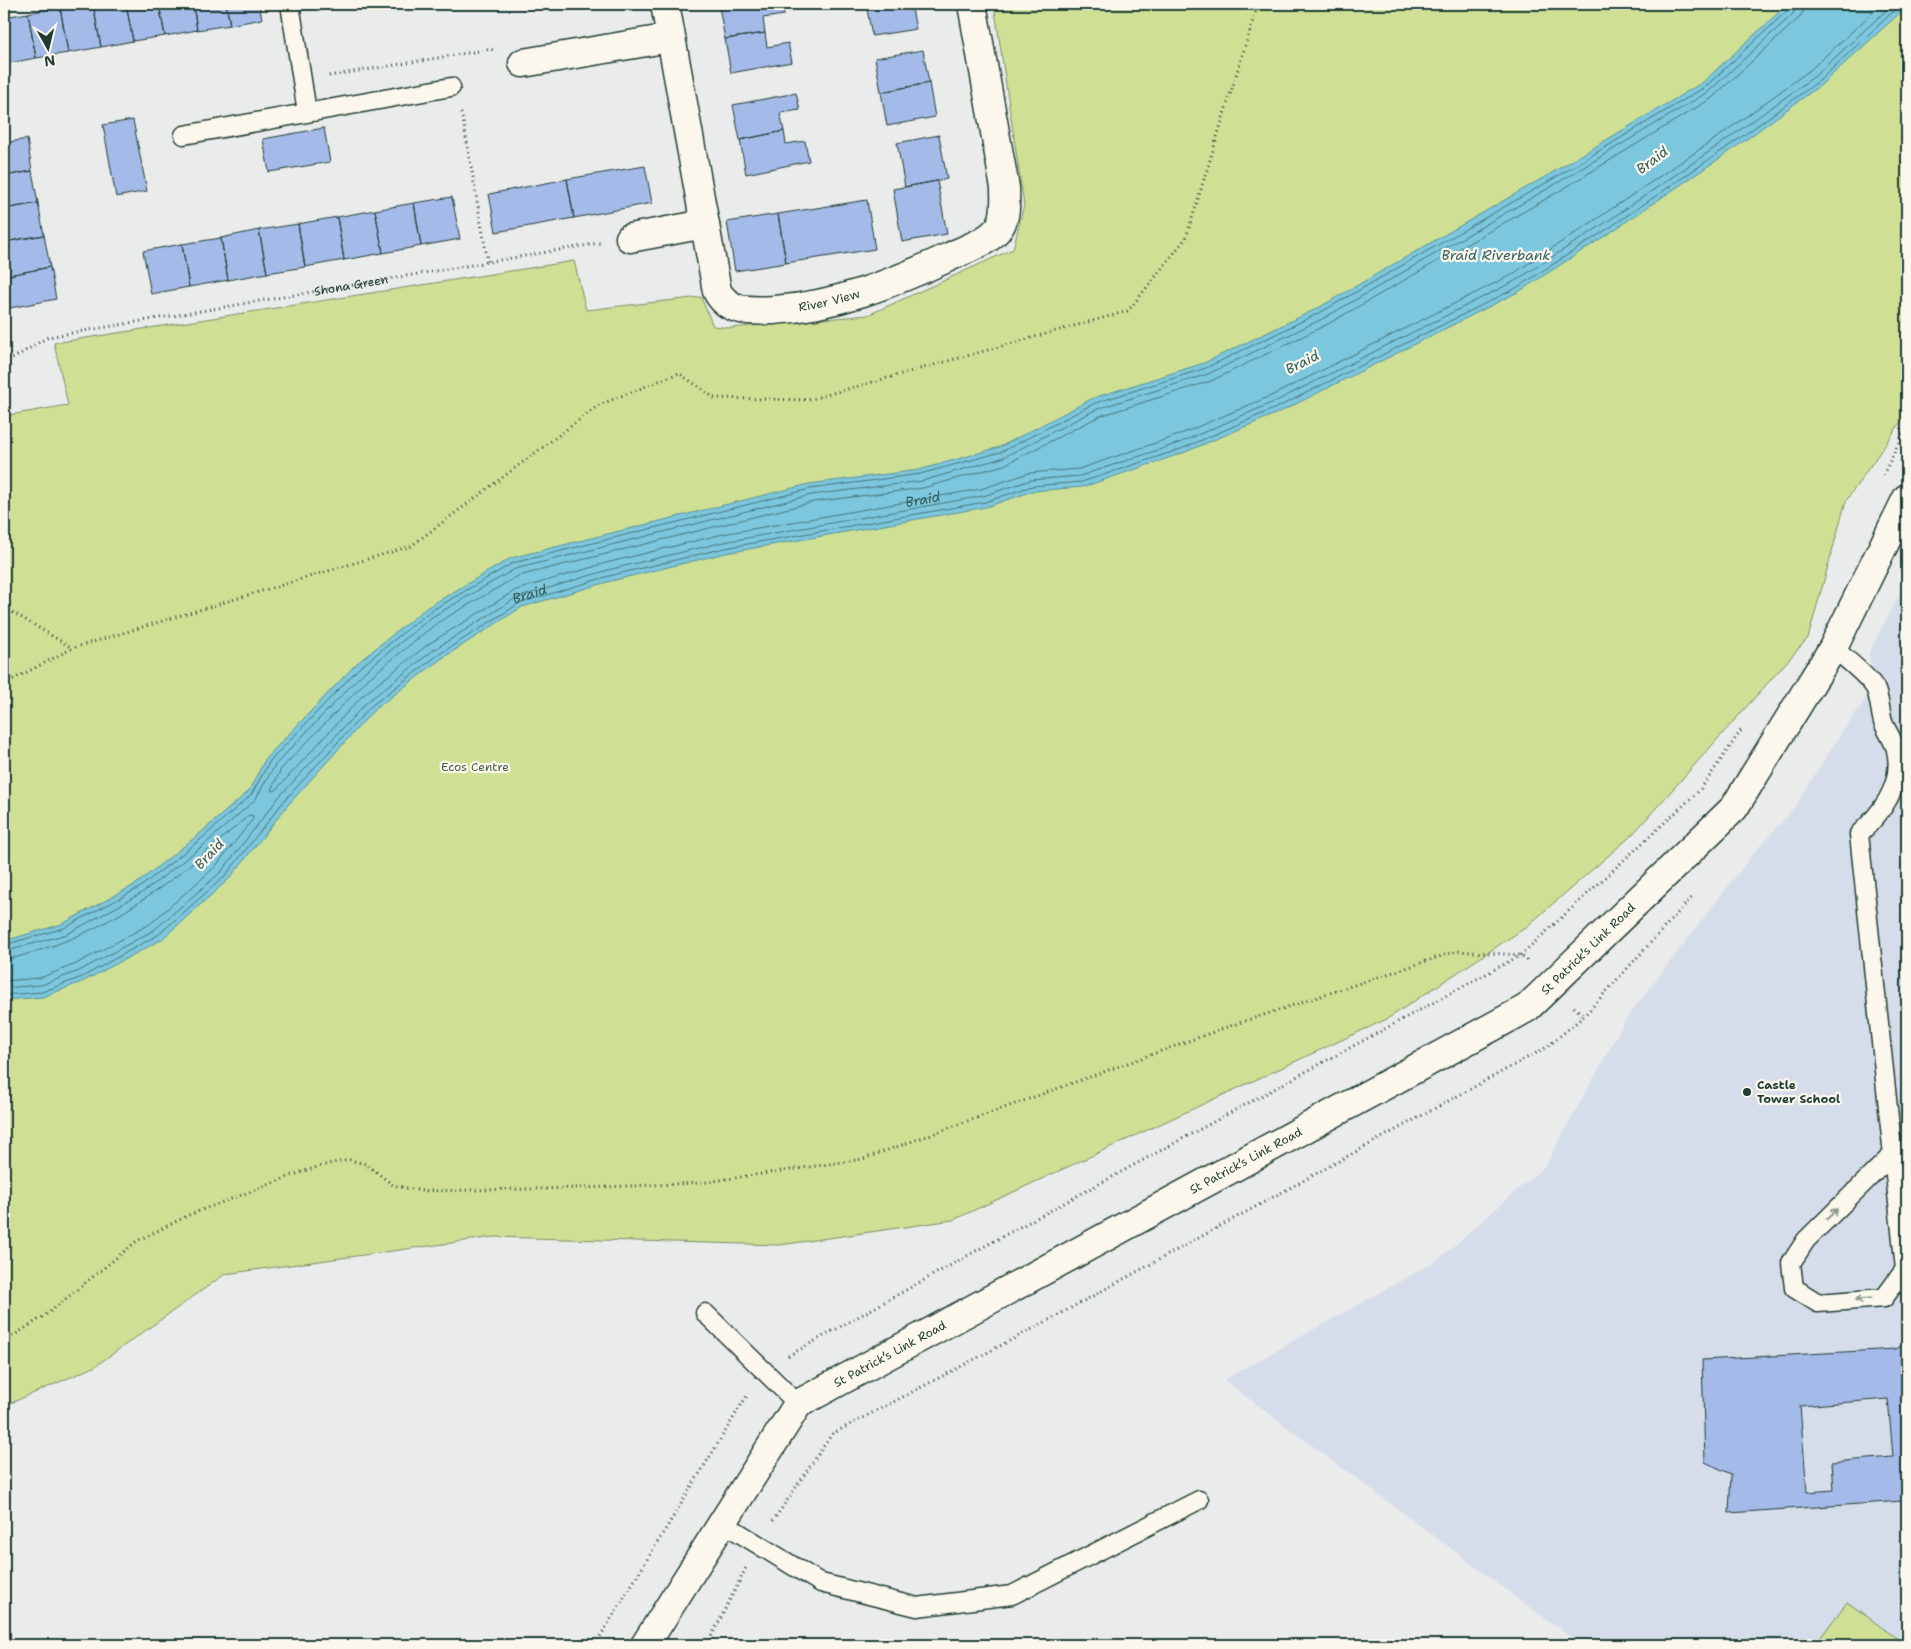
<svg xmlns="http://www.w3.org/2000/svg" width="1911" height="1649" viewBox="0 0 1911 1649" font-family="'Shantell Sans',sans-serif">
	<rect width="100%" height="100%" fill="#eaebeb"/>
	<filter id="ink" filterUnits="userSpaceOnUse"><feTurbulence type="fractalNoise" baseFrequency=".02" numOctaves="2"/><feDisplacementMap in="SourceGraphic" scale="10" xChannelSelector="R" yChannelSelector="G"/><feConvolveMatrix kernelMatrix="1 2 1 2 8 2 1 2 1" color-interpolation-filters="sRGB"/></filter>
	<g filter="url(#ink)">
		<path fill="#d5dcea" d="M1907,580v1065h-326l-357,-265 214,-120 108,-95 80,-146 127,-165 41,-46 48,-76 32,-44 -5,-35z"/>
		<path fill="#cfe095" stroke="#778e64" d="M994,4h913v409l-61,88 -38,137 -177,198 -106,92 -138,91 -434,201 -173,25 -286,-8 -269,37 -131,93 -90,39v-990l64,-11 -14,-62 520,-82 12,49 115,-13 12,29 17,2 138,-13 145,-66 11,-44z
			M1847,1602l59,43h-91z"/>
		<path fill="#7dc7de" stroke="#57909a" d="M1788,4h119l-5,7 -80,73 -93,68 -121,82 -88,57 -240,121 -97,41 -100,34 -50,4 -47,16 -260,46 -115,28 -89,26 -81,52 -67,51 -86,95 -59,74 -68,61 -77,41 -41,16 -39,3v-59l58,-17 74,-40 62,-49 50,-43 18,-34 90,-94 70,-56 85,-50 298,-74 110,-14 81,-23 93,-49 111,-35 114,-55 230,-133 155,-93z"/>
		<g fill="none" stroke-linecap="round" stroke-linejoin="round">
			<g stroke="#457478" stroke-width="1">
				<path id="s1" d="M1804,4l-1,8 -4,6 -87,80 -154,94 -230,132 -117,57 -111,35 -96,49 -81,23 -110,14 -295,74 -81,47 -68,55 -88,91 -10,21 4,1 87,-95 68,-53 86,-53 90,-27 117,-29 258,-45 48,-16 50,-4 97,-33 97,-41 238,-120 87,-57 120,-81 92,-67 72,-66"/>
				<path d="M4,945l60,-17 75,-40 62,-49 50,-44 19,-34 89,-93 70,-56 84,-49 297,-74 110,-15 81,-22 94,-49 111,-35 115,-56 230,-132 154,-93 83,-77 2,-6"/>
				<path d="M4,952l63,-18 75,-41 63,-49 50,-44 20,-35 89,-93 68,-55 83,-48 296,-74 111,-14 80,-23 95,-49 111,-35 116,-56 230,-133 154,-93 85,-78 4,-10"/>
				<path d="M4,959c12,0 25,-6 36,-9 82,-25 146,-80 209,-135l4,1v3l-38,48 -65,57 -74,40 -36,14 -36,3"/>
				<path id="s2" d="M4,988l37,-3 38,-14 75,-41 67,-58 58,-75 88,-95 68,-53 81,-51 92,-28 116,-28 259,-46 48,-16 49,-4 99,-33 97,-42 239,-120 87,-56 120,-82 93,-67 78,-72"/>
				<path d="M4,995l38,-3 40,-15 76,-42 67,-59 59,-75 87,-95 67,-51 82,-52 89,-27 116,-28 260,-46 47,-16 50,-4 99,-33 97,-42 240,-120 88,-57 120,-82 93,-67 82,-77"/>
			</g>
		</g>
		<path fill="#a4bae8" stroke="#1f3d34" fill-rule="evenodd" d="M80,4h13l8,43 -33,6 -8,-46z
			M93,4h33l7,37 -32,6z
			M126,4h33l6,32 -32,5z
			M159,4h34l4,26 -32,6z
			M193,4h33l4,21 -33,5z
			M226,4h33l3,15 -32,6z
			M313,4h28l-27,5z
			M738,4h44l2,11 -21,3 2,15 -40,6 -6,-32z
			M866,4h45l5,25 -44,7z
			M60,7l8,46 -32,5 -8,-45z
			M28,13l8,45 -32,6v-47z
			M765,33l2,14 21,-4 4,19 -61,11 -6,-34z
			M923,50l6,33 -48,9 -6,-34z
			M929,83l6,34 -48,9 -6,-34z
			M796,93l4,17 -20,3 4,18 -44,9 -7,-35z
			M133,120l14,71 -31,6 -13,-72z
			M324,128l6,34 -61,10 -6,-33z
			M784,131l2,13 19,-3 4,20 -63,13 -6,-34z
			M939,135l8,44 -42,8 -8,-44z
			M27,139l5,32 -28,5v-33z
			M645,166l7,37 -78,15 -7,-39z
			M32,171l6,32 -34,6v-33z
			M567,179l7,39 -78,14 -7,-38z
			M937,181l10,53 -45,8 -9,-53z
			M452,197l8,42 -39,7 -7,-43z
			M867,200l8,49 -89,14 -8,-49z
			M38,203l6,32 -40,7v-33z
			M414,203l7,43 -38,7 -8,-43z
			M375,210l8,43 -39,7 -7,-43z
			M778,214l8,49 -51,8 -8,-49z
			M337,217l7,43 -39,7 -7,-43z
			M298,224l7,43 -38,6 -8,-43z
			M259,230l8,43 -39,7 -7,-42z
			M44,235l6,32 -46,9v-34z
			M221,238l7,42 -39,7 -7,-43z
			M182,244l7,43 -38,7 -8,-43z
			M50,267l6,32 -46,9 -6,-32z
			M1907,1342v164l-4,-5 -174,12 2,-39 -26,-12 -3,-102 194,-11zM1888,1399l5,58 -61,5 2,28 -27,2 -7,-86z"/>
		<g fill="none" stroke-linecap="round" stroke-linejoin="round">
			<defs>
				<path id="service" d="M290,4l17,108
					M184,135l267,-48
					M1833,648c11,9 35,28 42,40 5,10 5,24 8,34 4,10 11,19 13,28 8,34 -14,63 -37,84l46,435 -21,29 -66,5 -24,-15 -3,-25 15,-23 86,-85
					M705,1313l93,91
					M723,1523l98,60 96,24 95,-12 187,-95"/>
				<g id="minor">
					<path id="s4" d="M665,4l52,287c11,22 35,20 57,19 62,-4 119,-27 175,-53 16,-8 41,-15 51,-31 7,-11 5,-27 5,-38l-33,-184"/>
					<path d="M523,63l147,-25"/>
					<path d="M630,238l75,-14"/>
				</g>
				<g id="tertiary">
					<path id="s5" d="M645,1645l153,-241 729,-396 207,-200 99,-160 74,-150"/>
				</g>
			</defs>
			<use href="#service" stroke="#1f3d34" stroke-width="21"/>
			<use href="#minor" stroke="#1f3d34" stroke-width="31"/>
			<use href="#tertiary" stroke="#1f3d34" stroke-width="31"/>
			<g stroke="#1f3d34" stroke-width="3" stroke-dasharray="1 4" stroke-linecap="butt">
				<path d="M329,76l162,-27 4,2"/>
				<path d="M461,113l2,7 25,143"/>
				<path id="s3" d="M4,364l44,-27 552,-94"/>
				<path d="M1883,475l24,-49"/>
				<path d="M4,607l68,41"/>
				<path d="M4,684l69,-36 338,-102 188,-141 80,-32 35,25 94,2 320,-89 58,-73 72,-234"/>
				<path d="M1574,1007l10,9"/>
				<path d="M4,1342l43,-28 90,-73 52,-26 115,-44 28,-8 18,-3 16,4 27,21 29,6 159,-3 119,-5 163,-24 367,-133 227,-75 64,4 8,8"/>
				<path d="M788,1356l195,-109 538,-292 179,-165 42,-61"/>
				<path d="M773,1521l59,-87 206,-108 509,-279 37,-31 109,-120"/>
				<path d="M595,1645l153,-251"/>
				<path d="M707,1645l39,-77"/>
			</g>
			<use href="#service" stroke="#fbf7ec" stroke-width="18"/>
			<use href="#minor" stroke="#fbf7ec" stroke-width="28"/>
			<use href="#tertiary" stroke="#fbf7ec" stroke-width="28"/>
		</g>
		<defs><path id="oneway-shaft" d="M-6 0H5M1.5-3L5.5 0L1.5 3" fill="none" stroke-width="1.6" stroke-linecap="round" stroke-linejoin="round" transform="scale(1.25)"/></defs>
		<g stroke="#8d9a90">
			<use href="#oneway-shaft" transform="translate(1832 1214) rotate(-44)"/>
			<use href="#oneway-shaft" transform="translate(1863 1299) rotate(175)"/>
		</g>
	</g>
	<circle fill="#1f3d34" stroke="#fbf7ec" stroke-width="2" cx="1747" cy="1092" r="5"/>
	<g text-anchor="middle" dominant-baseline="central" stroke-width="4.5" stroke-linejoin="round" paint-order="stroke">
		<g font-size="12" fill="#1f3d34" stroke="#fbf7ec">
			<text stroke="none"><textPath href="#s3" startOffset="359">Shona Green</textPath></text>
			<text stroke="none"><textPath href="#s4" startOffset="412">River View</textPath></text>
			<text stroke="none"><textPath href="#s5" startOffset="1200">St Patrick’s Link Road</textPath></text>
			<text stroke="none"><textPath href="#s5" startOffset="795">St Patrick’s Link Road</textPath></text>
			<text stroke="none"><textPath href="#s5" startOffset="390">St Patrick’s Link Road</textPath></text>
		</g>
		<g font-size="12" fill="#425e47" stroke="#fbf7ec">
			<text x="475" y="767">Ecos Centre</text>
		</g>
		<g font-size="12" font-weight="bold" fill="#1f3d34" stroke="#fbf7ec" text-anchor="start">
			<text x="1757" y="1085">Castle<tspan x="1757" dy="14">Tower School</tspan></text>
		</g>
		<g font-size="14" font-style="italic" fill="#36605e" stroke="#fbf7ec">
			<text transform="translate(1652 160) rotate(-37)">Braid</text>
			<text x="1496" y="255">Braid Riverbank</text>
			<text transform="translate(1302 362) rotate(-27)">Braid</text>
			<text stroke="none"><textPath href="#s1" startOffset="2501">Braid</textPath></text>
			<text stroke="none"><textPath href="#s2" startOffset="672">Braid</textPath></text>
			<text transform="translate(209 854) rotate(-47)">Braid</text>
		</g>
	</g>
	<rect width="1911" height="1649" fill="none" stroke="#fbf7ec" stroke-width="20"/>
	<rect x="10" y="10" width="1891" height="1629" fill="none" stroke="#1f3d34" stroke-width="2" filter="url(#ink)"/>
	<g transform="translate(48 48) rotate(172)" stroke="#fbf7ec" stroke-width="4" paint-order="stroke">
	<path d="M0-4L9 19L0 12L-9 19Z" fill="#1f3d34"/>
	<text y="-8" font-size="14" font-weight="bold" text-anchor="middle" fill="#1f3d34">N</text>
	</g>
</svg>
